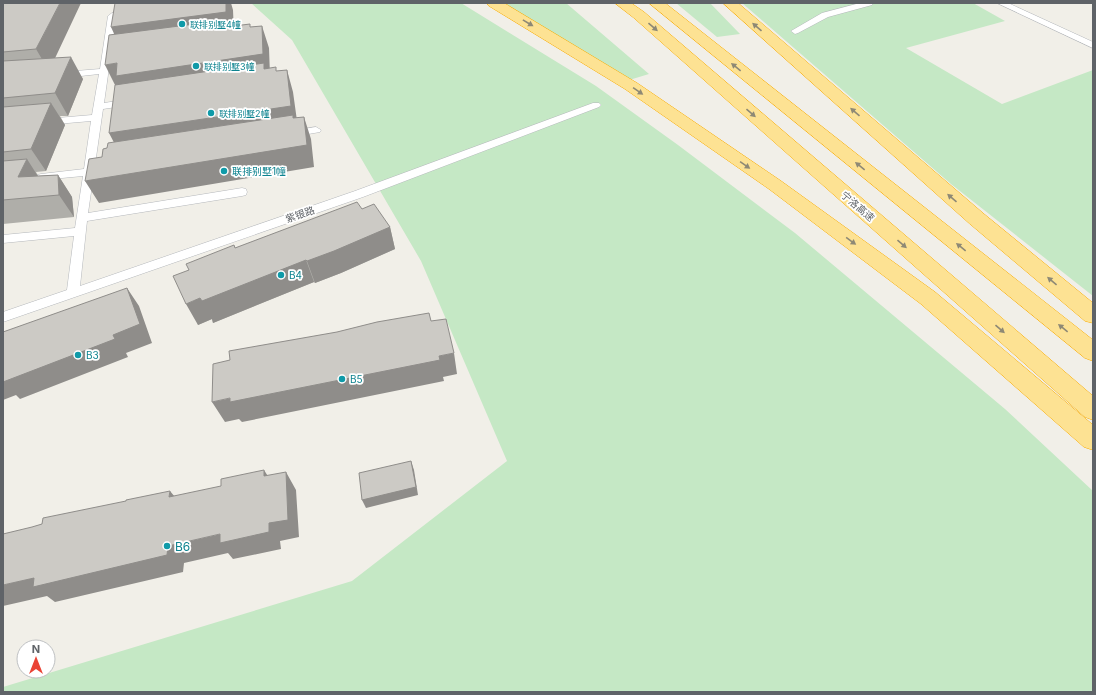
<svg xmlns="http://www.w3.org/2000/svg" width="1096" height="695" viewBox="0 0 1096 695" font-family="Inter,'Noto Sans SC',sans-serif">
	<rect width="100%" height="100%" fill="#f1efe8"/>
	<path fill="#c5e8c5" d="M251,3h210l135,83 82,59 117,88 210,176 88,82v201h-1090v-5l349,-106 155,-120 -86,-200 -129,-221z
		M501,3h65l83,71 -23,7z
		M676,3h34l30,31 -23,3z
		M742,3h231l32,18 -99,27 96,56 91,-34v226l-142,-112z"/>
	<g fill="none" stroke-linecap="round" stroke-linejoin="round">
		<defs>
			<path id="lane" d="M860,3h13l-1,2 -44,12 -30,16 -3,1 -4,-3 31,-18z
				M997,3h11l85,39v6z
				M130,11l3,1 1,2 -1,2 -17,2 -12,85 26,-4 5,3 -5,3 -27,4 -15,104 154,-25 4,1 1,3 -1,3 -4,1 -155,25 -7,65 275,-95 238,-88h6l2,2 -2,2 -236,90 -360,125v-10l64,-22 7,-54 -71,7v-8l72,-7 8,-52 -42,4 -4,-1 -1,-2 1,-2 4,-1 43,-5 7,-48 -46,4 -5,-3 5,-3 47,-4 7,-41 -36,4 -5,-3 5,-3 37,-3 8,-53 4,-3z
				M316,127l5,3 -1,2 -29,5 -5,-3 5,-3z"/>
			<path id="highway" d="M487,3h17l133,80 144,98 154,111 158,133v25l-9,-3 -163,-143 -152,-115 -144,-100 -136,-83z
				M615,3h16l13,9 449,384v24l-8,-3 -451,-399z
				M649,3h16l428,337v21l-8,-3z
				M723,3h15l246,211 109,89v20l-8,-2 -115,-97z"/>
		</defs>
		<use href="#lane" stroke="#b5b8bc" stroke-width="1"/>
		<use href="#highway" stroke="#f9ab00" stroke-width="1"/>
		<use href="#lane" fill="#fff" fill-rule="evenodd"/>
		<use href="#highway" fill="#fde293" fill-rule="evenodd"/>
	</g>
	<path fill="#afaea9" d="M3,3l52,55 28,21 -15,37h-8l5,9 -19,46 -10,1 2,4 20,-1 14,22 2,20 -71,7z
		M362,209l28,18 5,22 -54,24 -26,10 -1,-1 -101,41 -1,-4 -14,6 -9,-55 46,-22z"/>
	<path fill="#8f8d8a" d="M60,3h21l-32,68 -13,-22z
		M226,3h5l2,7 1,24 -113,15 -10,-22z
		M262,26l7,22 1,28 -154,11 -11,-22 12,-2z
		M71,57l12,22 -15,37 -13,-23z
		M287,70l6,22 5,36 -177,28 -12,-23z
		M51,103l14,22 -19,46 -15,-22z
		M304,117l7,22 3,28 -215,36 -14,-22z
		M27,159l14,22 -23,-4z
		M58,175l14,22 2,20 -15,-22z
		M390,227l5,22 -54,24 -26,10 -8,-22z
		M306,260l8,22 -101,41 -1,-4 -14,6 -12,-21 14,-6z
		M127,288l12,18 13,37 -26,10 2,4 -108,42 -4,-4 -13,5v-23l110,-42z
		M454,353l3,21 -14,3 1,4 -202,41 -3,-3 -14,3 -13,-20z
		M411,461l3,9 4,25 -52,13 -4,-8z
		M264,470l12,19 -12,-13z
		M286,472l10,18 3,47 -19,4 1,8 -48,10 -5,-6 -44,10 -1,9 -128,30 -8,-6 -44,10v-21l165,-39 101,-23z
		M170,491l15,18 -16,-12z"/>
	<path fill="#cccac5" stroke="#8f8d8a" d="M3,3h57l-24,46 -33,3z
		M115,3h111v9l-115,15z
		M226,20v7l24,-3v3l12,-1 1,28 -147,22 1,-13 -12,2 4,-30z
		M71,57l-16,36 -52,5v-37z
		M264,63v6l12,-2v4l11,-1 4,36 -182,27 6,-48z
		M51,103l-20,46 -28,3v-45z
		M293,115v3l11,-1 3,28 -222,36 4,-22 13,-2 1,-8 4,-1 1,-5z
		M27,159l-9,18 40,-2 1,20 -56,5v-39z
		M357,202l5,7 12,-5 16,23 -56,24 -27,10 -1,-1 -104,41 -2,-3 -14,6 -13,-28 16,-6 -3,-6 48,-19 1,3z
		M127,288l13,36 -27,11 2,4 -112,43v-50z
		M429,313l2,8 15,-2 8,34 -15,3 1,4 -210,42v-4l-18,4 1,-38 17,-4 -1,-9 108,-19 40,-10z
		M411,461l5,26 -54,13 -3,-27z
		M264,470v6l22,-4 2,48 -19,3v9l-49,11v-9l-52,12 -1,9 -134,32 1,-9 -31,7v-51l29,-7 10,-3 1,-6 83,-17v-1l44,-9 -1,6 52,-11v-7z"/>
	<defs><path id="oneway-solid" d="M-6-.8H1V-3.2L6.5 0L1 3.2V.8H-6Z"/></defs>
	<g fill="#8e8975">
		<use href="#oneway-solid" transform="translate(528 23) rotate(31)"/>
		<use href="#oneway-solid" transform="translate(653 27) rotate(41)"/>
		<use href="#oneway-solid" transform="translate(757 27) rotate(-139)"/>
		<use href="#oneway-solid" transform="translate(736 67) rotate(-141)"/>
		<use href="#oneway-solid" transform="translate(638 91) rotate(35)"/>
		<use href="#oneway-solid" transform="translate(855 112) rotate(-139)"/>
		<use href="#oneway-solid" transform="translate(751 113) rotate(41)"/>
		<use href="#oneway-solid" transform="translate(745 165) rotate(35)"/>
		<use href="#oneway-solid" transform="translate(860 166) rotate(-141)"/>
		<use href="#oneway-solid" transform="translate(952 198) rotate(-139)"/>
		<use href="#oneway-solid" transform="translate(851 241) rotate(36)"/>
		<use href="#oneway-solid" transform="translate(902 244) rotate(41)"/>
		<use href="#oneway-solid" transform="translate(961 247) rotate(-141)"/>
		<use href="#oneway-solid" transform="translate(1052 281) rotate(-140)"/>
		<use href="#oneway-solid" transform="translate(1063 328) rotate(-141)"/>
		<use href="#oneway-solid" transform="translate(1000 329) rotate(41)"/>
	</g>
	<g fill="#0f9aa8" stroke="#fff" stroke-width="1.5">
		<circle cx="182" cy="24" r="4"/>
		<circle cx="196" cy="66" r="4"/>
		<circle cx="211" cy="113" r="4"/>
		<circle cx="224" cy="171" r="4"/>
		<circle cx="281" cy="275" r="4"/>
		<circle cx="78" cy="355" r="4"/>
		<circle cx="342" cy="379" r="4"/>
		<circle cx="167" cy="546" r="4"/>
	</g>
	<g text-anchor="middle" dominant-baseline="central" stroke-width="3.5" stroke-linejoin="round" paint-order="stroke">
		<g font-size="9" fill="#0d838f" stroke="#fff" text-anchor="start">
			<text x="190" y="24">联排别墅4幢</text>
			<text x="204" y="66">联排别墅3幢</text>
			<text x="219" y="113">联排别墅2幢</text>
		</g>
		<g font-size="10" fill="#0d838f" stroke="#fff" text-anchor="start">
			<text x="232" y="171">联排别墅1幢</text>
			<text x="289" y="275">B4</text>
			<text x="86" y="355">B3</text>
			<text x="350" y="379">B5</text>
		</g>
		<g font-size="10" fill="#5f6368" stroke="#fff">
			<text transform="translate(858 206) rotate(41)">宁洛高速</text>
			<text transform="translate(300 214) rotate(-19)">紫银路</text>
		</g>
		<g font-size="12" fill="#0d838f" stroke="#fff" text-anchor="start">
			<text x="175" y="546">B6</text>
		</g>
	</g>
	<rect width="1096" height="695" fill="none" stroke="#5f6368" stroke-width="8"/>
	<g transform="translate(36 659)"><circle r="19" fill="#ffffff" stroke="#bfc1c3"/>
	<path d="M0-3L7 15L0 10L-7 15Z" fill="#ea4335"/>
	<text y="-6" font-size="11" font-weight="bold" text-anchor="middle" fill="#5f6368">N</text>
	</g>
</svg>
